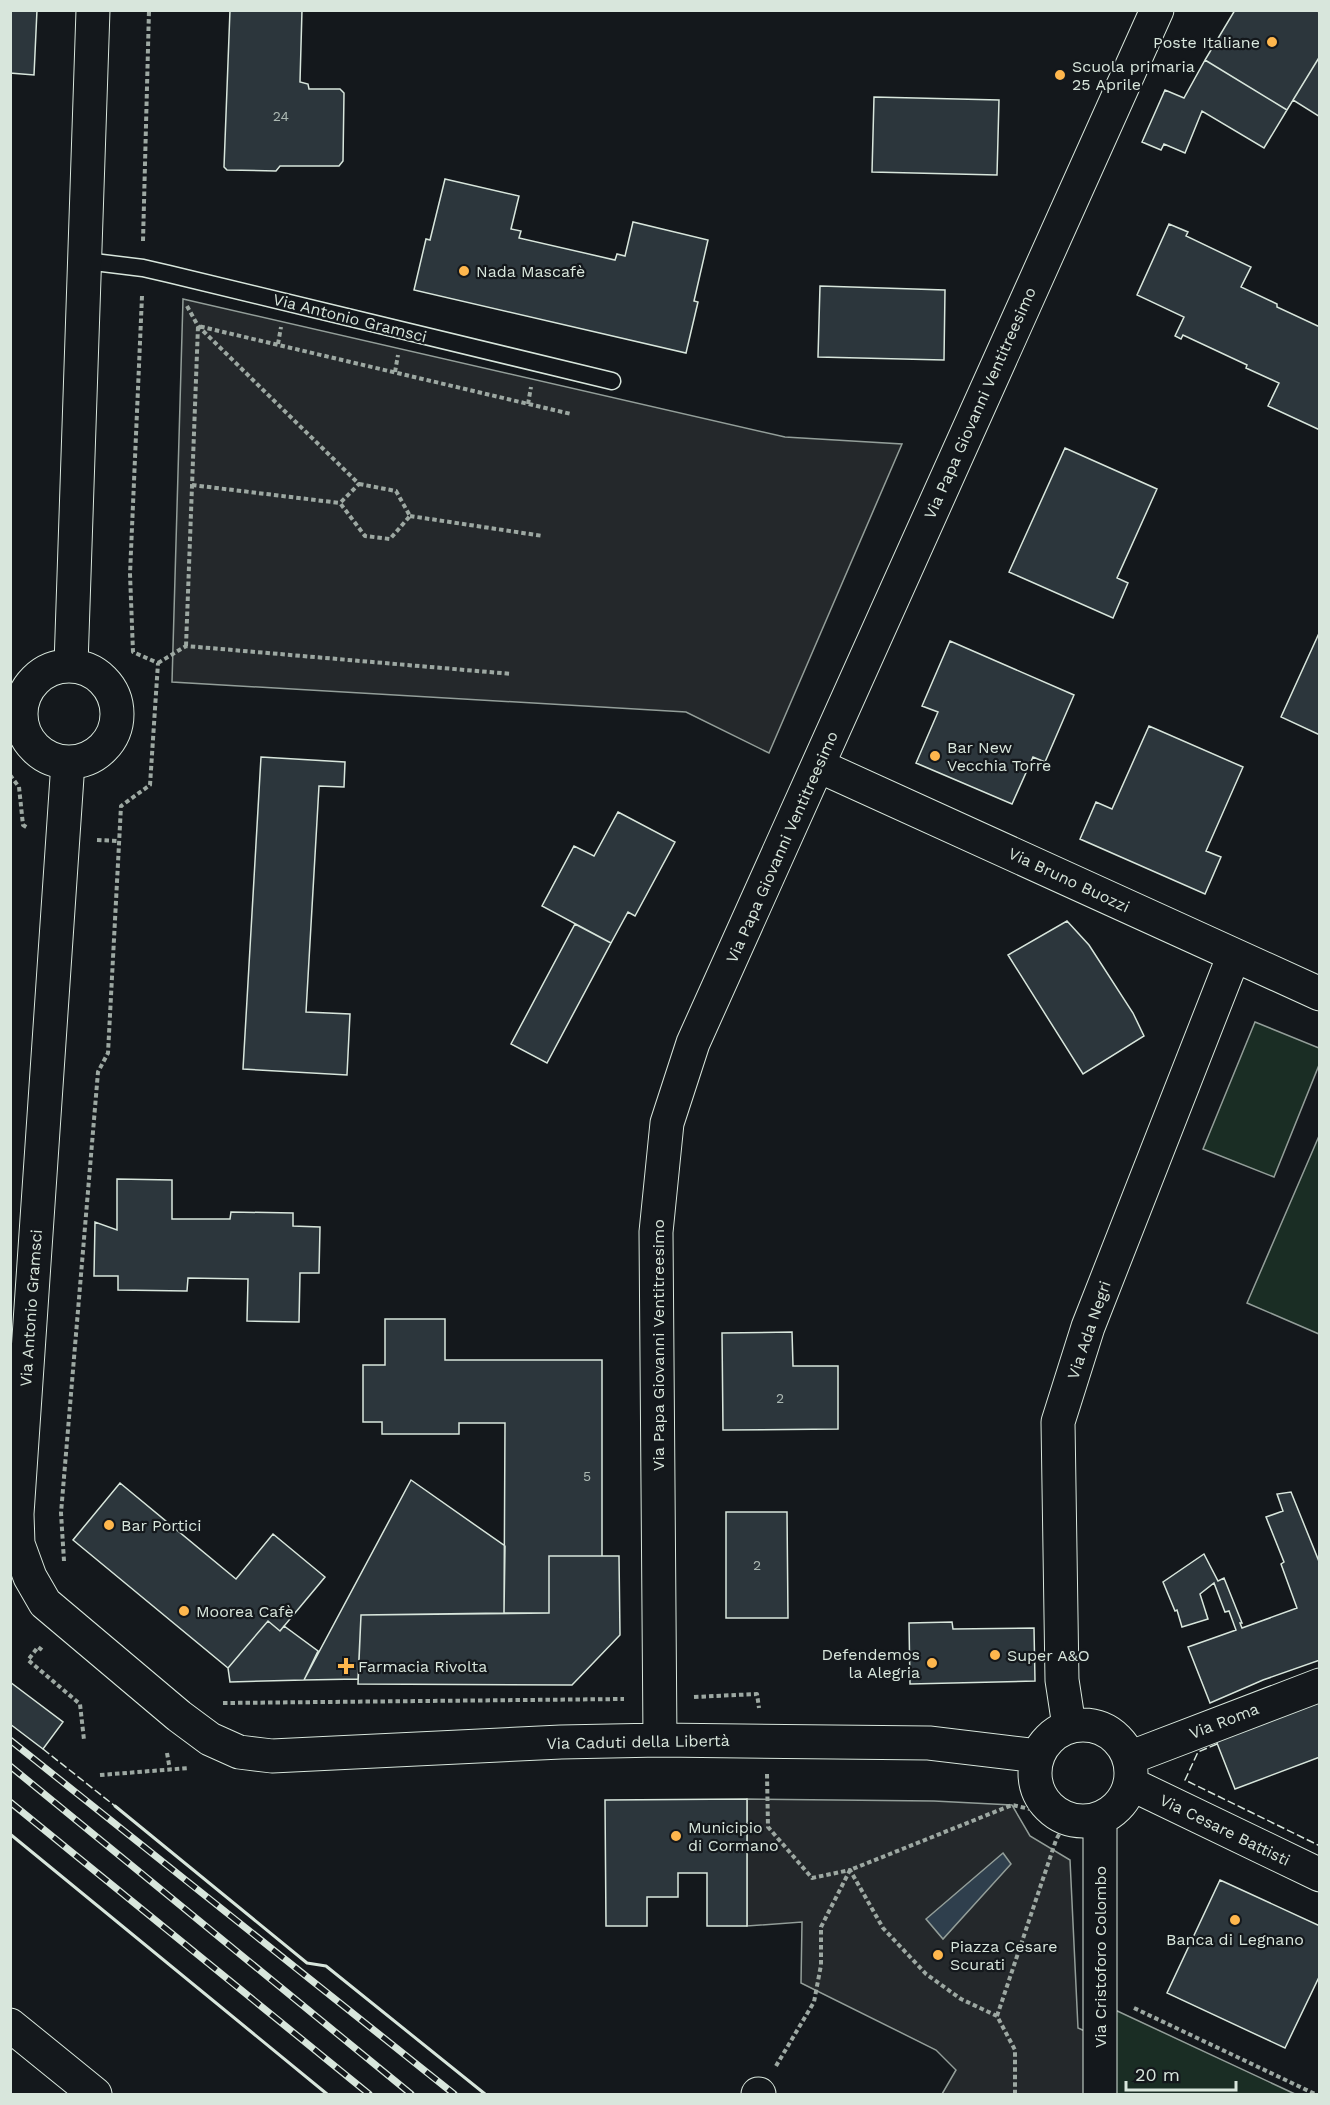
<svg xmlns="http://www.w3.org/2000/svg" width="1330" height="2105" viewBox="0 0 1330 2105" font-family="'Work Sans',sans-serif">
	<rect width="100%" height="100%" fill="#14181c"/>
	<path fill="#1a2d24" stroke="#939e99" stroke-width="1.5" d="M1255,1022l64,26v17l-45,112 -71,-28z
		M1319,1136v198l-72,-31z
		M1113,2009l182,85h-182z"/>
	<path fill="#24282b" stroke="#939e99" stroke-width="1.5" d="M183,299l602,138 117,7 -133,309 -83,-41 -514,-30z
		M747,1799l187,2 78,4 18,31 40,24 8,168 9,4 2,62h-147l14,-24 -20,-20 -135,-67 1,-61 -55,4z"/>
	<path fill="#2f3f4d" stroke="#939e99" stroke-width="1.5" d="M1003,1853l8,11 -68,75 -17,-20z"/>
	<path fill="#2c363c" stroke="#d8e6dc" stroke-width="1.5" d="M10,10h27l-3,65 -24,-2z
		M230,10h72l-2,72 8,2 1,5h31l4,4 -1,68 -4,5h-59l-4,5 -49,-1 -3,-3z
		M1235,10h81l4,3v43l-33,54 -82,-50z
		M1320,56v61l-27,-17z
		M1205,60l82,50 -23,38 -62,-37 -17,42 -21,-9 -3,6 -19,-8 23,-52 19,8z
		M874,97l125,3 -2,75 -125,-3z
		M445,179l74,17 -8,33 10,2 -2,7 96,22 2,-6 8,2 8,-34 75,18 -14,61 4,1 -12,51 -272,-63 12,-51 4,1z
		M1169,224l19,8 -2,4 65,31 -10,20 36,17v3l43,20v103l-52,-24 11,-23 -33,-15 1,-3 -64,-30 -2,4 -6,-3 9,-19 -47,-22z
		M820,286l125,4 -1,70 -126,-3z
		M1065,448l92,41 -40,89 11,5 -15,35 -104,-46z
		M1320,631v104l-39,-18z
		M950,641l124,54 -29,67 -12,-5 -21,47 -96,-41 22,-51 -16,-6z
		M1149,726l94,41 -37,84 15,6 -16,37 -125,-55 16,-37 16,7z
		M261,757l84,5 -1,25 -25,-1 -13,226 44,2 -3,61 -104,-6z
		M618,812l57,30 -40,74 -7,-4 -17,31 -69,-37 32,-60 20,10z
		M1067,921l22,24 44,68 11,23 -61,38 -75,-119z
		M575,924l36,19 -64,120 -36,-19z
		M117,1179l55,1v39h58l1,-7 62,1v13l27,1 -1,46h-19l-1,49 -52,-1 1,-42 -60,-1 -1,13 -69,-1v-14h-24l1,-54 22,8z
		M385,1319h60v41h157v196h-53v57h-45l1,-190h-46v11h-77v-12h-19v-57h22z
		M792,1332l1,34h45v63l-115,1 -1,-97z
		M411,1480l94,66 -1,67 -143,2 -3,64 -54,1z
		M120,1483l116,96 37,-45 52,43 -45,54 -12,-10 -40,47 -155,-128z
		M1291,1492l29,72v96l-57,20 -53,23 -22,-56 48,-17 -7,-19 -4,1 -11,-29 -14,11 8,25 -26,8 -5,-17 -2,1 -12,-29 41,-28 14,27 6,-3 18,45h-2l2,5 55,-20 -16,-44 3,-2 -18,-45 17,-6 -6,-17z
		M726,1512h61l1,106h-62z
		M549,1556h70l1,79 -48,50 -214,-1 3,-69 188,-2z
		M268,1621l12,10 4,-5 34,25 -14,29 -74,2 -2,-14z
		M952,1622l1,7 81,-1 1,53 -125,3 -1,-61z
		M10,1682l53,40 -20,27 -33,-25z
		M1320,1699v58l-85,32 -20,-51z
		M747,1799v127h-40v-53h-29v24h-31v29h-41l-1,-126z
		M1220,1880l100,46v49l-35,73 -118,-55z"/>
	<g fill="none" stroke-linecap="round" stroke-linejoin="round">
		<defs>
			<path id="lane" d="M86,261l57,7 26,6 443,107"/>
			<path id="street" d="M71,665l22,-655
				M21 714a48 48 0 1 1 96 0a48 48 0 1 1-96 0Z
				M68,762l-51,752 1,30 12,33 15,26 134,113 31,23 29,13 33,4 289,-14 99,-2 269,3 109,13
				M819,766l501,228
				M1035 1773a48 48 0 1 1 96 0a48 48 0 1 1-96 0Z
				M1069,1726l-7,-46 -4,-258 30,-95 146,-372
				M660,1740l-4,-508 11,-109 26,-80 464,-1033
				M1129,1758l191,-73
				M1131,1784l189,91
				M1100,1819v275
				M10,2025l85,69
				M758,2094h1"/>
		</defs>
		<use href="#lane" stroke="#d8e6dc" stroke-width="19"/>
		<use href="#street" stroke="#d8e6dc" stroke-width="35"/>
		<path stroke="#9da8a2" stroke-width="4" stroke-dasharray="4.5 3" stroke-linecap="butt" d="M143,241l6,-231
			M142,296l-12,278 3,78 25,11
			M187,306l11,20 161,158
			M278,344l3,-17
			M395,372l3,-17
			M528,404l3,-17
			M359,484l37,7 14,25 -20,23 -25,-3 -25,-33z
			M192,485l148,18
			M410,516l133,20
			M186,646l12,-320 373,88
			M158,663l28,-17 326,28
			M10,775l9,12 4,38 5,3
			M97,840l22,1
			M64,1561l-3,-48 37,-441 10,-19 13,-247 29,-21 8,-122
			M42,1650l-4,-3 -10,13 52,44 4,36
			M694,1697l63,-3 2,14
			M223,1703l401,-4
			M167,1753l3,17
			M767,1774l1,53 44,51 38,-8 33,58 43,46 35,25 36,17 18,34v44
			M100,1775l89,-7
			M1134,2008l181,86
			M997,2016l59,-176 7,-13
			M776,2066l38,-64 7,-37v-38l29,-57 162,-65 45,10"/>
		<use href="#lane" stroke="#14181c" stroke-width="16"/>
		<use href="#street" stroke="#14181c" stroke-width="33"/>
		<defs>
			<path id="rail" d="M10,1740l444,354
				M10,1766l401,328
				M10,1802l359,292"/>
		</defs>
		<use href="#rail" stroke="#d8e6dc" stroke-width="7"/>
		<use href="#rail" stroke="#14181c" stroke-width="4.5" stroke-dasharray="14" stroke-linecap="butt"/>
		<path stroke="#d8e6dc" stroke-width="1.5" stroke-dasharray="8 3" stroke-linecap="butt" d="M1217,1744l-19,8 -13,28 135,66
			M43,1749l72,57"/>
		<path stroke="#d8e6dc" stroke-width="3" d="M115,1806l192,157 19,3 159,128
			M10,1834l317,260"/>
	</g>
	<g fill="#ffb74d" stroke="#14181c" stroke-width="2">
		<circle cx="1272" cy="42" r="6"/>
		<circle cx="1060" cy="75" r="6"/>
		<circle cx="464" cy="271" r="6"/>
		<circle cx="935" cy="756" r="6"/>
		<circle cx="109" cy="1525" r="6"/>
		<circle cx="184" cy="1611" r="6"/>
		<circle cx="995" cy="1655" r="6"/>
		<circle cx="932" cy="1663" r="6"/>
		<path d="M343 1657h6v6h6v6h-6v6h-6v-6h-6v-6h6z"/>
		<circle cx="676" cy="1836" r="6"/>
		<circle cx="1235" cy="1920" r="6"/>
		<circle cx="938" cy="1955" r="6"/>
	</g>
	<g text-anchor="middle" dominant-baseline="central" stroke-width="4.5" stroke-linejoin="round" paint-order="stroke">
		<g font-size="14" fill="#adbab4">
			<text x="281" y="116">24</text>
			<text x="780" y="1398">2</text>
			<text x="587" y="1476">5</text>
			<text x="757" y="1565">2</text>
		</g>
		<g font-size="16" fill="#d8e6dc" stroke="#14181c" text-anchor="start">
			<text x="1260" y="42" text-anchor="end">Poste Italiane</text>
			<text x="1072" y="66">Scuola primaria<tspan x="1072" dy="18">25 Aprile</tspan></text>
			<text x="476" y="271">Nada Mascafè</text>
			<text x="947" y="747">Bar New<tspan x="947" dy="18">Vecchia Torre</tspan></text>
			<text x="121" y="1525">Bar Portici</text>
			<text x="196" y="1611">Moorea Cafè</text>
			<text x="920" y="1654" text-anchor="end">Defendemos<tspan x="920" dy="18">la Alegria</tspan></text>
			<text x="1007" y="1655">Super A&amp;O</text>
			<text x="358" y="1666">Farmacia Rivolta</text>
			<text x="688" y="1827">Municipio<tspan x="688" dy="18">di Cormano</tspan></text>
			<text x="1235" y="1939" text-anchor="middle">Banca di Legnano</text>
			<text x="950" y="1946">Piazza Cesare<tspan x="950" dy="18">Scurati</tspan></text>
		</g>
		<g font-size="16" fill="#d8e6dc" stroke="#14181c">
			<text transform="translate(350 318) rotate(14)">Via Antonio Gramsci</text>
			<text transform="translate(980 403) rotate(-66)">Via Papa Giovanni Ventitreesimo</text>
			<text transform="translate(782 847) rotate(-66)">Via Papa Giovanni Ventitreesimo</text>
			<text transform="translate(1069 880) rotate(25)">Via Bruno Buozzi</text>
			<text transform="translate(31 1308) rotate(-86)">Via Antonio Gramsci</text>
			<text transform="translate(1089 1330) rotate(-71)">Via Ada Negri</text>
			<text transform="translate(658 1345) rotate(-90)">Via Papa Giovanni Ventitreesimo</text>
			<text transform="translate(1224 1721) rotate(-21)">Via Roma</text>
			<text transform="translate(638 1742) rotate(-1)">Via Caduti della Libertà</text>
			<text transform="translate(1225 1830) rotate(26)">Via Cesare Battisti</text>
			<text transform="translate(1100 1957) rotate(-90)">Via Cristoforo Colombo</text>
		</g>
	</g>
	<rect width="1330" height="2105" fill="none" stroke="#d8e6dc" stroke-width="24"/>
	<path d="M1126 2081v9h110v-9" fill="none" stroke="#d8e6dc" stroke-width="3"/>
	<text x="1135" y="2081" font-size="18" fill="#d8e6dc" stroke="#14181c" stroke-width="4.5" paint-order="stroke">20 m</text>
</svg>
